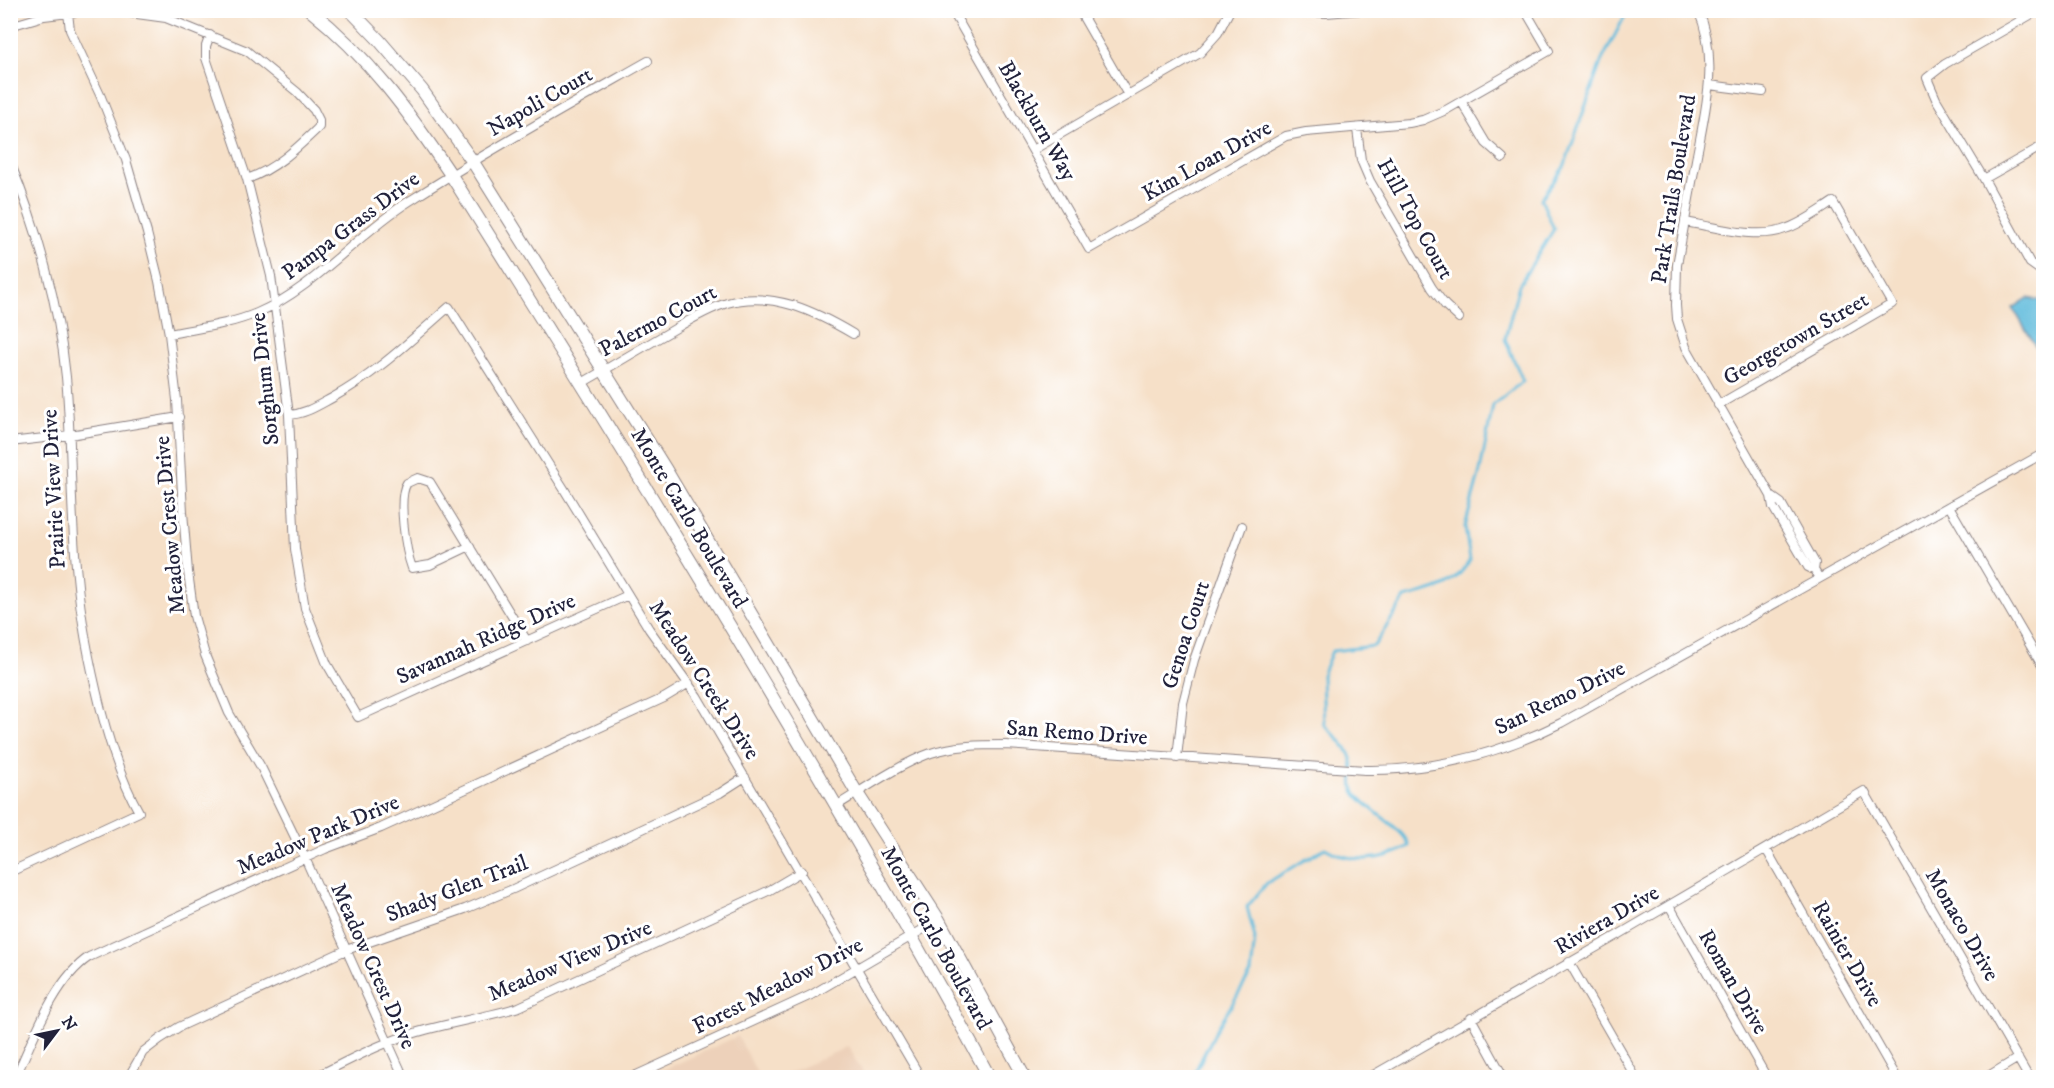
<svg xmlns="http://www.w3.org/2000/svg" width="2054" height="1088" viewBox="0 0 2054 1088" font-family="'IM FELL DW Pica',serif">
	<rect width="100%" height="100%" fill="#fff"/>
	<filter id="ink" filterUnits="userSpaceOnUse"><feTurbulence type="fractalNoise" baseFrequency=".0167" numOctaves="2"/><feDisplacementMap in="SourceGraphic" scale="12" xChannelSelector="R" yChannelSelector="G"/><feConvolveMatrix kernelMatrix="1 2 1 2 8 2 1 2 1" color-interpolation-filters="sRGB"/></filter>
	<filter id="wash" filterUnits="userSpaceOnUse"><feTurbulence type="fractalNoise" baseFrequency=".008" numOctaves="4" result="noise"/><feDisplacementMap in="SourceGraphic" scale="24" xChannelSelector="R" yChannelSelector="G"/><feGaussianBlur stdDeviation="1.35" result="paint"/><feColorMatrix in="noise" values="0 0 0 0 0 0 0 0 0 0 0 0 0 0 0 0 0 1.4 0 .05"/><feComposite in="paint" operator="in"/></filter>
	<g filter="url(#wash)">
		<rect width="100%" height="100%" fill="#f6e0c8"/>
		<path fill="#edd1ba" d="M738,1036l21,41h-111z
			M847,1046l19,31h-86l58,-26z"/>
		<path fill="#5dbadb" stroke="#406e8b" stroke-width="1.5" d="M2028,298l15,3v58l-30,-51z"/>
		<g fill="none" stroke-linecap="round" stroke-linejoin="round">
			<path stroke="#5dbadb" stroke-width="3" d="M1194,1078l2,-8 21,-41 34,-56 4,-35 -8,-31 20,-24 58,-35c26,16 58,14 84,-2 -4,-17 -40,-35 -53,-52 -7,-9 -1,-22 -4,-32 -3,-15 -18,-27 -28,-38l-2,-49 10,-24 42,-5 31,-48c32,-9 47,-9 65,-38l-5,-33 15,-56 13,-66 30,-24 -18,-42 14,-54 35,-56 -13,-30 23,-32 37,-105 27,-52"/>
		</g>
	</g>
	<g filter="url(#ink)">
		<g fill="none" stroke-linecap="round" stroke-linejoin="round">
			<defs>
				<path id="street" d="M108,10l58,8 81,33 50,41 17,18 5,10v7c-22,21 -43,42 -72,52
					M952,10l137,239 197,-113 20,-4 103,-9 14,-3 23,-10 103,-59 -24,-41
					M1079,10l49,85
					M1290,10l36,3 37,-3
					M1698,10c22,49 7,101 -2,150 -6,35 -13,70 -19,105l-1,40 1,14 9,28 85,149 2,11 35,60 6,3 5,8
					M2039,10l-94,54 -18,14 9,21 48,80 46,84 14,10
					M68,13l2,17 31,67 25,63 21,73 12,48 10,53 8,66 6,112 5,60 6,44 11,39 24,58 32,54 44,91 99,220
					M10,26l34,-10 49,-6
					M210,35l-4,11v12l41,121 24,97 18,139 6,134 10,59 22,56 31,53 270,-122
					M1709,85l54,7
					M1461,101l25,42 17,15
					M1357,129l4,31 9,21 62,107 13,17 14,13
					M1033,150l167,-97 18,-20 12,-23
					M10,162c27,65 49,144 56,215 6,66 4,133 11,199 4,45 13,90 24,134 9,35 20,70 38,102l-129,60
					M1984,179l60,-34
					M1685,222c32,5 72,19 103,6 16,-6 31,-17 45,-26l59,102 -174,101
					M169,334c29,-6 60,-9 88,-21 58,-25 99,-78 151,-111 78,-50 159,-95 240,-141
					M582,383c28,-16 56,-33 84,-49 19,-11 39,-24 61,-31 45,-13 89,9 126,31
					M289,415c16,-1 28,-9 43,-17 44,-24 79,-58 117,-91l115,182 85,140 48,67 224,382
					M10,442l60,-7 109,-18
					M1771,496l10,7 34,60 -1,7
					M1949,506l95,163
					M470,546l-40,19 -18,3c-6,-16 -15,-71 -5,-85l11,-5 12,4 97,159
					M1177,758l6,-55 11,-43 48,-134
					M836,806c28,-17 64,-42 95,-53 24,-8 50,-8 75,-8l359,25c69,1 134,-16 196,-47l483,-270
					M1766,849l131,229
					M1669,905l98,173
					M1569,962l67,116
					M1471,1018l33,60
					M15,1078c18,-38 39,-98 74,-121l236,-108 56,-21 283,-130 25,-15
					M128,1078l15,-26 17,-13 19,-12 167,-77 119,-41 48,-20 207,-96 25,-16
					M313,1078c25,-12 50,-26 76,-36 42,-17 87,-22 130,-35l251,-117 32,-19
					M630,1078l181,-83 128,-75
					M1368,1078l250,-143 246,-144 165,287
					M1985,1078l33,-20"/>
				<path id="secondary" d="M310,10c58,46 101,105 141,165 187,297 371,595 539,903
					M350,10l29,30 43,50 51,72 193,308 191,323 82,127 86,158"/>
			</defs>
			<use href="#street" stroke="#8c8182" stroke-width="10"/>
			<use href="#secondary" stroke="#8c8182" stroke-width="14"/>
			<use href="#street" stroke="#fff" stroke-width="8"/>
			<use href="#secondary" stroke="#fff" stroke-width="12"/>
		</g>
	</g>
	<g text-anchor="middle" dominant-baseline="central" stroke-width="6" stroke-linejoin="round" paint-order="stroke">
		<g font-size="22" fill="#22223b" stroke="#fff">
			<text transform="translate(540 102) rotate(-30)">Napoli Court</text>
			<text transform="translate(1037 121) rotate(60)">Blackburn Way</text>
			<text transform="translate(1207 161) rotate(-29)">Kim Loan Drive</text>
			<text transform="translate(1674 189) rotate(-81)">Park Trails Boulevard</text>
			<text transform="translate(1415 219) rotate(61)">Hill Top Court</text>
			<text transform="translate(351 226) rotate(-37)">Pampa Grass Drive</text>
			<text transform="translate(658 321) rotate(-28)">Palermo Court</text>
			<text transform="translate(1796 339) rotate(-30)">Georgetown Street</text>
			<text transform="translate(265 379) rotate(-96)">Sorghum Drive</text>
			<text transform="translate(54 489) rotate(-93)">Prairie View Drive</text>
			<text transform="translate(689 518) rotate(59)">Monte Carlo Boulevard</text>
			<text transform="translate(170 525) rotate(-95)">Meadow Crest Drive</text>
			<text transform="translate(1186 635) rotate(-72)">Genoa Court</text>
			<text transform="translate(486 639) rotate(-24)">Savannah Ridge Drive</text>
			<text transform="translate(704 680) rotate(57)">Meadow Creek Drive</text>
			<text transform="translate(1560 698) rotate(-26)">San Remo Drive</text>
			<text transform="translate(1077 733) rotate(4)">San Remo Drive</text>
			<text transform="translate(318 835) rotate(-23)">Meadow Park Drive</text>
			<text transform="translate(457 889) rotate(-21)">Shady Glen Trail</text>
			<text transform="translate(1607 920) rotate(-30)">Riviera Drive</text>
			<text transform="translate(1962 925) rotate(60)">Monaco Drive</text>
			<text transform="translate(936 938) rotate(61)">Monte Carlo Boulevard</text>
			<text transform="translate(1847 954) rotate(60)">Rainier Drive</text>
			<text transform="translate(570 961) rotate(-23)">Meadow View Drive</text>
			<text transform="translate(373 966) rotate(66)">Meadow Crest Drive</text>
			<text transform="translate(1733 982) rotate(60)">Roman Drive</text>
			<text transform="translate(778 986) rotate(-27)">Forest Meadow Drive</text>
		</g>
	</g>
	<rect width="2054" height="1088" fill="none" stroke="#fff" stroke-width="36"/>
	<g transform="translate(57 1031) rotate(58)" stroke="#ffffff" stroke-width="4.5" paint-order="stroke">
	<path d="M0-4.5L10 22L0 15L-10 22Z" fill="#22223b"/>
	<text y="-9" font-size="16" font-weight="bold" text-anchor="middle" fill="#22223b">N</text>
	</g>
</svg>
